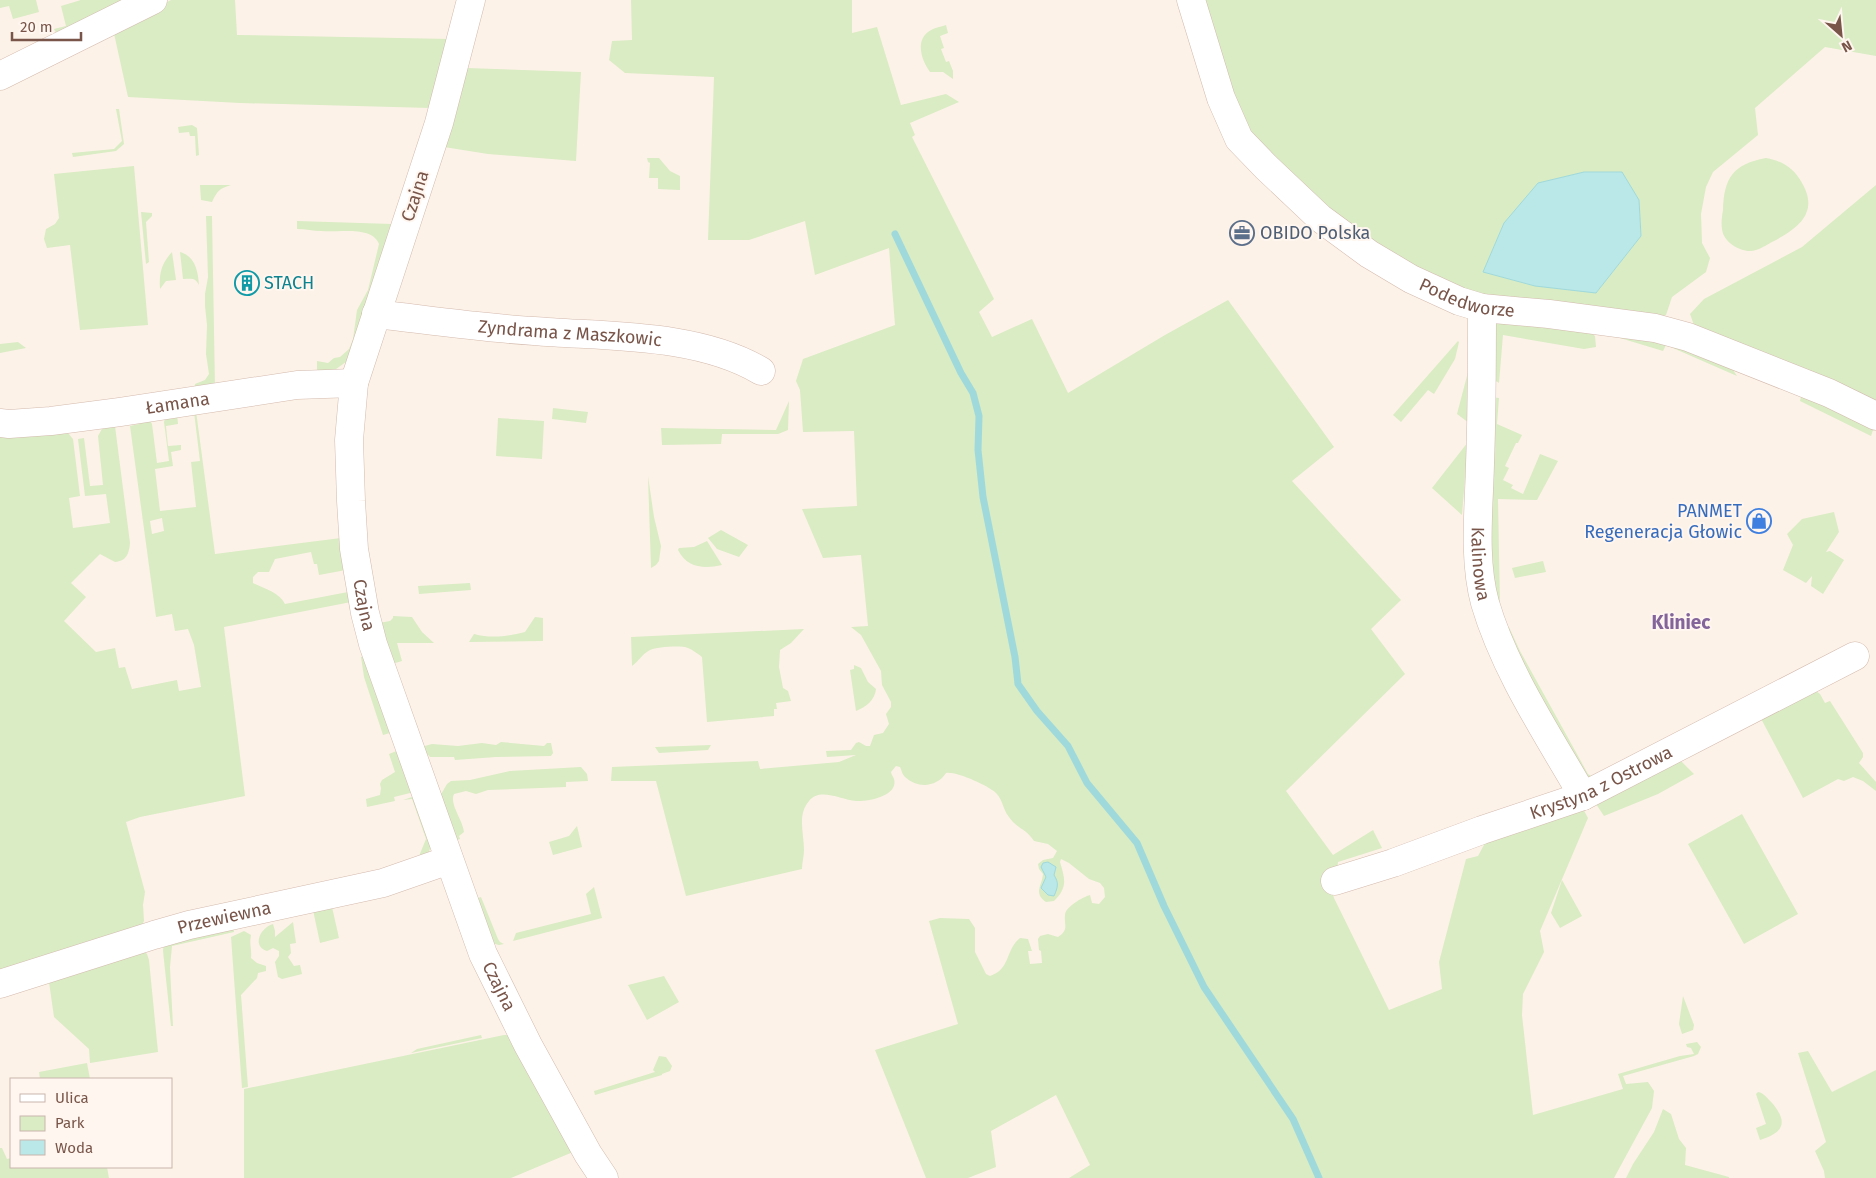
<svg xmlns="http://www.w3.org/2000/svg" width="1876" height="1178" viewBox="0 0 1876 1178" font-family="'Fira Sans',sans-serif">
	<rect width="100%" height="100%" fill="#fdf2e7"/>
	<path fill="#d9ecc4" fill-rule="evenodd" d="M0,0h36l3,12 -26,7 -4,-13 -9,2z
		M81,0h52l-75,37 -4,-8 12,-3 -5,-20z
		M171,0h64l2,35 214,4 -20,69 -191,-5 -112,-6 -15,-68z
		M631,0h221v33l25,-6 24,78 45,-11 13,8 -49,21 5,12 -3,2 82,162 -15,13 13,25 40,-18 36,74 97,-58 63,-35 106,147 -42,34 109,119 -30,29 34,45 -119,117 47,64 40,-25 9,18 -44,14 -1,10 -10,4 7,22 55,112 53,-21 -3,-27 27,-103 12,-3 7,-13 96,-38 7,13 -48,113 4,21 -21,42 -1,21 11,100 90,-26 -5,-15 62,-18 14,-2 -3,-6 -4,-1 -1,-3 11,-2 4,5 -3,7 -4,2 -71,20 3,8 22,-2 6,9 -2,17 -38,70h-545l21,-13 -34,-70 -65,36 5,36 -28,11h-42l-51,-128 83,-26 -29,-103 11,-3 29,1 6,9v24l11,22 4,2c21,-7 15,-26 30,-38l8,1 4,12h-4l2,13 12,-1 -1,-12 -2,-1 -1,-11 2,-3 8,-2 10,3c11,-7 6,-12 7,-22 0,-8 18,-18 25,-20l2,8 7,1 6,-7 -1,-9 -4,-5 -11,-4 -20,-16 -8,-4 -1,3c5,17 8,25 -6,39l-8,1c-13,-9 -4,-16 -3,-28l-4,-5 -1,-5 5,-4 10,-2 4,-7 -9,-7 -14,-3c-7,-12 -18,-13 -25,-24 -6,-7 -6,-17 -13,-24 -7,-7 -40,-22 -50,-20 -9,14 -28,16 -41,4 -3,-3 -3,-6 -5,-10l-4,-1 -5,6c0,2 2,4 3,7 5,17 -27,23 -38,22 -15,-1 -36,-14 -47,0 -12,14 -5,32 -5,49 0,6 -2,13 -2,19l-116,27 -30,-115h-45l1,-14 146,-6 2,8 79,-7 17,-7 -29,2 -1,-6 25,-1 5,-7 3,-1 7,4h4l4,-11 9,-2 6,-9 -3,-10 5,-7v-5l-9,-17 -1,-14 -20,-36 -10,-8 17,-1 -7,-71 -38,3 -21,-49 55,-3 -3,-75 -51,1 -3,-42 -4,-9 7,-22 92,-34 -6,-77 -74,27 -10,-54 -56,19h-41l6,-163 -89,-4 -16,-13 3,-19 20,-1z
		M1202,0h674v56l-51,-9 -70,61 3,27 -45,37 -7,15 -5,27 1,29 8,15 -4,14 -34,25 -6,18 -5,2 -175,-21 -27,-7 -72,-38 -69,-51 -69,-68 -10,-16zM1622,173l17,27 2,36 -45,57z
		M946,25l2,8 -8,3 4,12 -3,1 5,13 3,-1 4,10v8l-10,-7h-13c-8,-11 -15,-30 -2,-40 5,-4 12,-5 18,-7z
		M467,68l114,4 -5,89 -88,-7 -44,-7z
		M116,109h3l5,35 -8,7 -43,6 -1,-4 42,-4 8,-8z
		M192,125l5,3 2,27 -3,1 -1,-20h-5l-1,-4 -10,1 -1,-6z
		M647,158h12l11,13 10,5v14l-22,-1v-11h-9l1,-15 -2,-1z
		M1766,158c16,3 28,10 36,25 17,29 -3,45 -28,58 -8,4 -16,10 -24,10 -12,0 -27,-10 -28,-22 -1,-6 0,-13 1,-19 1,-32 10,-46 43,-52z
		M134,166l14,159 -68,5 -10,-85 -23,3 -3,-9 2,-10 9,-5 4,-6 -5,-44z
		M200,185h31c-11,3 -14,6 -19,17l-11,-2z
		M1876,185v220l-182,-80 -4,-11 14,-15 98,-52z
		M141,212l11,1v3l-6,6 3,40 -3,2z
		M206,216h6l3,171 -21,4 1,-7 10,-4 4,-6 -3,-20 1,-29 -2,-19v-12l3,-17z
		M297,221l95,3 -42,135 -18,13 -15,2v-13l11,2 6,-5 6,-1 9,-8 4,-10 4,-29 11,-20 11,-46c-7,-19 -42,-11 -58,-13 -8,0 -15,-2 -24,-2z
		M172,252l4,28 -10,1 -6,8c-1,-15 1,-25 12,-37z
		M180,252c15,4 18,19 19,33 -4,-8 -8,-6 -16,-6z
		M1498,320l89,9 8,7 1,11 -12,2 -81,-14 -4,48 -6,-4v-52z
		M1623,335l45,9 65,26 4,6 -71,-31 -3,6 -43,-13z
		M1458,341l1,1 -4,17 -21,35 -6,-4 -27,32 -8,-7z
		M18,342l8,6 -26,5v-9z
		M1473,353l-4,70 -12,-9z
		M1802,392l73,32 -4,12 -71,-35z
		M1492,397l7,1 -2,26 25,11 -4,8h-2l-11,23 4,2 -6,12 10,5 -2,3 12,6 17,-40 18,7 -21,39 -39,-1 2,106 2,4 -4,-1 -8,-41z
		M789,401l-1,29 -10,4h-56l-1,10 -59,1 -1,-17 115,2z
		M553,408l35,4 -2,11 -34,-4z
		M196,411l19,143 126,-16 5,32 -27,5 -2,-11h-3l-3,-12 -36,7 -6,13h-11l-5,5v6c12,6 26,9 32,21l63,-12 3,10 -127,25 21,169 -105,21 -14,5 19,70 -2,13 1,16 -4,8 -140,48v-549l68,-2v7l5,6 7,57 -11,2 4,30 37,-5 -4,-29 -21,2 -7,-57 6,-1 6,48 13,-1 -5,-49 5,-9 12,-1 15,117c-1,10 -3,18 -15,19l-15,-8 -29,29 15,14 -22,24 32,31 19,-4 4,20 6,-1 7,22 45,-9 2,11 22,-4 -7,-42 -6,-16 -13,2 -3,-17 -16,3 -26,-191 9,-2v-4l10,-2 3,6 5,39 12,-2 -5,-39 2,-7 11,-1 1,10 -12,2 2,20 13,-1v5l-10,2 2,14 -18,3 5,42 36,-4 -5,-45 9,-1 -6,-49zM162,518l2,13 -12,3 -2,-13z
		M498,418l46,3 -2,38 -46,-3z
		M1468,442l-6,73 -30,-27z
		M648,476l6,41 7,29 -2,15 -3,4 -5,3z
		M1834,512l5,20 -13,20 4,-1 14,9 -21,34 -12,-8 1,-10 -6,7 -23,-13 10,-25 -6,-11 15,-15z
		M721,530l27,15 -9,12 -22,-8 -9,-11z
		M707,541l15,24c-18,4 -35,3 -44,-15l1,-2 15,-1z
		M1543,561l3,11 -31,6 -3,-10z
		M470,583l1,7 -52,4 -1,-8z
		M393,616l19,1 10,15 12,11h-37l5,18 -10,3 -13,-41 11,-2 3,-3z
		M535,617l8,1v23l-74,1 5,-8c18,5 35,2 51,-2z
		M1509,627l11,24 68,123 8,5 -12,-1 -20,-28 -58,-122z
		M804,629l-13,14 -11,7 -1,17 4,21 5,3 3,10 -15,2 1,6h-3v7l-67,6 -5,-65c-4,-3 -9,-7 -14,-9 -7,-3 -31,-1 -38,2 -8,4 -11,11 -18,16l-1,-29z
		M366,655l27,77 -10,3 -19,-58 -3,-20z
		M854,665l7,3 7,14 8,7c-1,11 -10,18 -20,22l-6,-41 4,-1z
		M1812,688l8,6 5,9 5,-2 33,52v4l-4,6 17,19v9l-13,-10 -10,-4 -9,4 -6,-2 -35,19 -45,-85z
		M501,742l43,4 3,-3h4l2,10 -2,3 -55,1 -41,3 -1,-3h-24l-9,-10 11,-3 26,2 24,-3 14,2z
		M711,745l-3,5 -49,3 -4,-6z
		M399,750l15,42 -20,5 1,4 -28,6 -1,-8 14,-4 1,-7 -1,-4 2,-4 13,-8 -6,-18z
		M1678,761l4,1 12,12 -36,20 -54,22 -8,-12z
		M581,767l6,7 1,7 -22,1v5l-78,3 -12,4 -10,-3 -12,3c-5,10 9,26 10,38l-5,4 1,3 -6,2 -14,-45 7,-12 4,-3 19,-1 40,-9z
		M415,796l16,50 -3,8 -11,7 9,-22 -14,-40 -9,1z
		M1742,814l56,100 -54,30 -56,-100z
		M577,826l5,21 -29,8 -4,-13 20,-6z
		M1562,880l20,36 -22,12 -9,-15z
		M594,887l8,31 -89,23 3,-8 75,-19 -5,-20z
		M481,897l17,42 2,3 4,2 -5,1 -8,-2 -16,-44z
		M332,907l7,31 -19,5 -7,-33z
		M293,922l3,21 -6,1 1,9 -3,4 6,9 6,-1 2,9 -20,5 -4,-2 -3,-15 4,-6v-5l-6,-3 -6,3c-16,-5 -6,-24 6,-27l2,7v6z
		M233,926l1,6 -62,14 -2,21 3,59h-2l-8,-75 1,-10z
		M244,931l7,4c-2,10 1,14 0,23l6,5 9,3v5l-8,2 -1,5 -16,17 7,92 -6,1 -11,-151z
		M142,949l5,5 2,6 9,92 -68,11 -1,-14 -35,-32 -5,-35z
		M664,976l15,26 -32,18 -19,-35z
		M1683,996l11,29 -1,5 -11,4 -3,-10z
		M481,1035l1,3 -71,15 6,-4z
		M504,1035h7l62,117 -62,26h-267v-89z
		M1808,1051l24,41 44,-22v108h-51l-1,-7 -9,-20 11,-9 -28,-89z
		M659,1056l7,1 6,9 -2,5 -8,3v1l-67,20 -1,-4 61,-19 -2,-2z
		M87,1063l3,16h-50l-1,-7z
		M1758,1092c6,1 10,7 15,12 16,20 9,29 -13,36l-4,-12 10,-4 -10,-30z
		M1663,1109l8,5 8,25 7,9 -1,17 44,12v1h-103l7,-14 21,-32z
		M0,1148h2l5,11 4,-1v9h96l2,11h-109z"/>
	<path fill="#bae8e9" stroke="#a0d9db" d="M1584,172h38l17,28 2,36 -45,57 -61,-7 -52,-14 21,-49 34,-40z
		M1048,862l8,5 -2,8c5,8 4,12 0,21l-6,-1 -7,-7 5,-11 -5,-10 2,-4z"/>
	<g fill="none" stroke-linecap="round" stroke-linejoin="round">
		<path stroke="#a0d9db" stroke-width="7" d="M895,234l66,139 12,20 6,23 -1,34 5,47 32,160 3,27 19,27 31,35 19,37 50,60 27,63 40,81 89,132 26,59"/>
		<defs>
			<g id="minor">
				<path id="s1" d="M471,0l-32,123 -85,260 -5,57 2,61 3,48 11,64 8,31 110,310 45,91 60,109 16,24"/>
				<path id="s2" d="M1191,0l30,98 18,41 27,28 54,51 49,36 42,25 48,22 23,7 67,6 106,14 33,9 141,56 47,23"/>
				<path d="M0,76l153,-76"/>
				<path id="s3" d="M1482,308c0,52 0,104 -2,156 -1,45 -7,95 5,139 20,68 63,132 98,193"/>
				<path id="s4" d="M376,314c52,6 105,14 158,17 73,6 163,2 227,40"/>
				<path id="s5" d="M0,423l9,1 42,-3 69,-9 177,-27 57,-2"/>
				<path id="s6" d="M1335,881l58,-18 89,-33 101,-34 272,-140"/>
				<path id="s7" d="M0,984l154,-49 35,-10 194,-42 66,-23"/>
			</g>
		</defs>
		<use href="#minor" stroke="#d3baae" stroke-width="29"/>
		<use href="#minor" stroke="#fff" stroke-width="28"/>
	</g>
	<defs>
		<symbol id="office-ring" viewBox="-11 -11 22 22"><circle r="9.5" fill="#fff6ef" stroke="#5c6f8a" stroke-width="1.5"/><path d="M-6-3h4V-5.5h4V-3h4V5H-6ZM-1-4.5V-3h2v-1.5ZM-6 0V1H6V0Z" fill="#5c6f8a"/></symbol>
		<symbol id="building-ring" viewBox="-11 -11 22 22"><circle r="9.5" fill="#fff6ef" stroke="#0f9aa8" stroke-width="1.5"/><path d="M-4-6H4V6H1V3H-1V6H-4ZM-2.5-4.3h1.7v1.8h-1.7ZM.8-4.3h1.7v1.8H.8ZM-2.5-1h1.7V.8h-1.7ZM.8-1h1.7V.8H.8Z" fill="#0f9aa8"/></symbol>
		<symbol id="shop-ring" viewBox="-11 -11 22 22"><circle r="9.5" fill="#fff6ef" stroke="#3f7fe0" stroke-width="1.5"/><path d="M-5-2.5h2.3a2.7 3.5 0 0 1 5.4 0H5L5.5 6h-11ZM-1.5-2.5h3a1.5 2.3 0 0 0-3 0Z" fill="#3f7fe0"/></symbol>
	</defs>
	<g fill-rule="evenodd">
		<use href="#office-ring" x="1228" y="219" width="28" height="28"/>
		<use href="#building-ring" x="233" y="269" width="28" height="28"/>
		<use href="#shop-ring" x="1745" y="507" width="28" height="28"/>
	</g>
	<g text-anchor="middle" dominant-baseline="central" stroke-width="4" stroke-linejoin="round" paint-order="stroke">
		<g font-size="18" fill="#795549" stroke="#fff6ef">
			<text transform="translate(415 196) rotate(-72)">Czajna</text>
			<text stroke="none"><textPath href="#s2" startOffset="430">Podedworze</textPath></text>
			<text stroke="none"><textPath href="#s4" startOffset="195">Zyndrama z Maszkowic</textPath></text>
			<text stroke="none"><textPath href="#s5" startOffset="179">Łamana</textPath></text>
			<text stroke="none"><textPath href="#s3" startOffset="256">Kalinowa</textPath></text>
			<text stroke="none"><textPath href="#s1" startOffset="624">Czajna</textPath></text>
			<text stroke="none"><textPath href="#s6" startOffset="284">Krystyna z Ostrowa</textPath></text>
			<text stroke="none"><textPath href="#s7" startOffset="234">Przewiewna</textPath></text>
			<text stroke="none"><textPath href="#s1" startOffset="1029">Czajna</textPath></text>
		</g>
		<g font-size="18" fill="#4e5e75" stroke="#fff6ef" text-anchor="start">
			<text x="1260" y="233">OBIDO Polska</text>
		</g>
		<g font-size="18" fill="#0d838f" stroke="#fff6ef" text-anchor="start">
			<text x="264" y="283">STACH</text>
		</g>
		<g font-size="18" fill="#366cbe" stroke="#fff6ef" text-anchor="end">
			<text x="1742" y="511">PANMET<tspan x="1742" dy="21">Regeneracja Głowic</tspan></text>
		</g>
		<g font-size="19" font-weight="bold" fill="#83659c" stroke="#fff6ef">
			<text x="1681" y="622">Kliniec</text>
		</g>
	</g>
	<rect x="10" y="1078" width="162" height="90" fill="#fff6ef" stroke="#c9b6ad"/>
	<rect x="20" y="1094" width="25" height="8" fill="#ffffff" stroke="#c9b6ad"/>
	<text x="55" y="1103" font-size="15" fill="#795549">Ulica</text>
	<rect x="20" y="1116" width="25" height="15" fill="#d9ecc4" stroke="#c9b6ad"/>
	<text x="55" y="1128" font-size="15" fill="#795549">Park</text>
	<rect x="20" y="1140" width="25" height="15" fill="#bae8e9" stroke="#c9b6ad"/>
	<text x="55" y="1153" font-size="15" fill="#795549">Woda</text>
	<g transform="translate(1841 35) rotate(153)" stroke="#fff6ef" stroke-width="4" paint-order="stroke">
	<path d="M0-4L9 19L0 12L-9 19Z" fill="#795549"/>
	<text y="-8" font-size="14" font-weight="bold" text-anchor="middle" fill="#795549">N</text>
	</g>
	<path d="M12 32v8h69v-8" fill="none" stroke="#795549" stroke-width="2.5"/>
	<text x="20" y="32" font-size="15" fill="#795549" stroke="#fff6ef" stroke-width="4" paint-order="stroke">20 m</text>
</svg>
